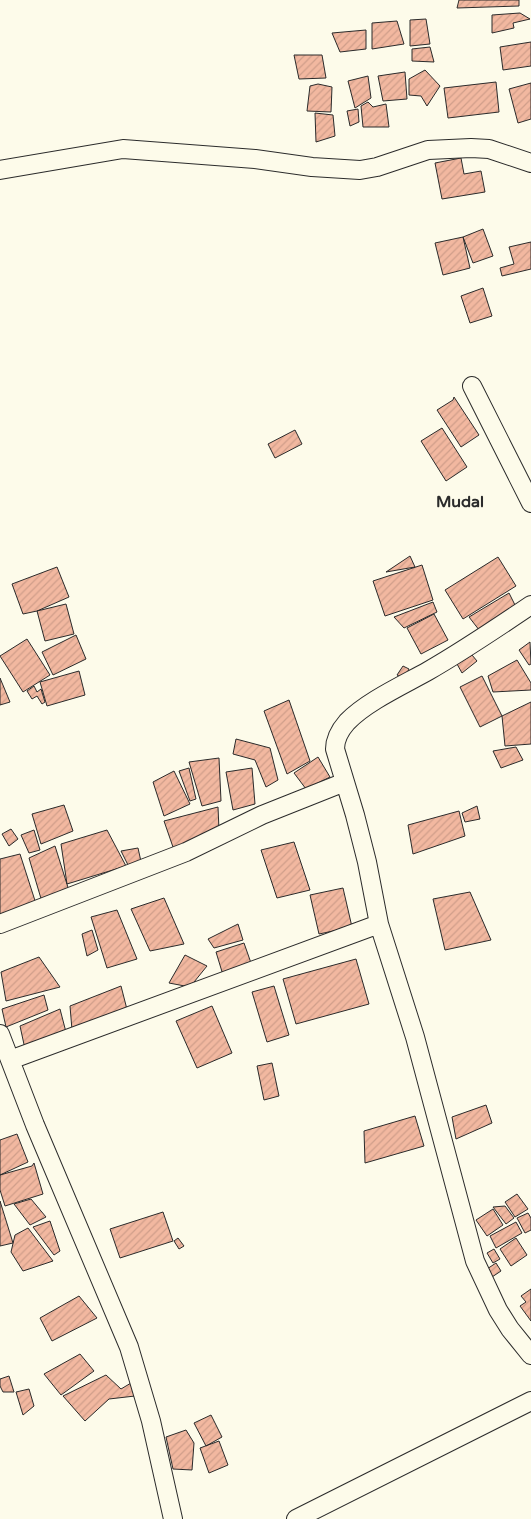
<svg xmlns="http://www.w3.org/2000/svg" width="531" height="1519" viewBox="0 0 531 1519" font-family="'Varela Round',sans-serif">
	<defs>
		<pattern id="building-hatch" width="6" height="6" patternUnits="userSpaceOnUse" patternTransform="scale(1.25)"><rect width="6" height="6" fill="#f2b8a0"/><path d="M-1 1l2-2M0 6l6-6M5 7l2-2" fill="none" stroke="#d09e8a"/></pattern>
	</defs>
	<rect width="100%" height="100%" fill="#fdfbea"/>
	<path fill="url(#building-hatch)" stroke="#2b2b2b" d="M459,0h60v6l-62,2z
		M520,13l10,6 -17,4 1,5 -22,5v-18z
		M426,19l4,25 -20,2v-26z
		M397,21l7,23 -32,5v-26z
		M366,30v19l-26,3 -8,-19z
		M531,42v24l-28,4 -3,-23z
		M430,47l4,15 -22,-1v-12z
		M294,55h28l4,23 -27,1z
		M425,70l15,16 -13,20 -6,-10 -12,-1v-16z
		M405,72l2,27 -24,2 -5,-25z
		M368,76l3,22 -16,10 -7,-27z
		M496,82l3,30 -51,6 -4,-30z
		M531,83v36l-13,4 -9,-34z
		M318,84l14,3 -1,25 -24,-1 3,-25z
		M368,102l5,5 13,-3 3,23h-26l-2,-21z
		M358,109l1,13 -9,4 -3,-15z
		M315,113l18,2 2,21 -19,6z
		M461,158l3,16 17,-3 4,21 -43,7 -7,-36z
		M483,229l10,27 -20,7 -10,-26z
		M463,237l7,31 -27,7 -8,-32z
		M531,242v27l-29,7 -2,-8 14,-4 -5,-17z
		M483,288l9,28 -22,7 -9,-27z
		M454,397l25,38 -18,12 -24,-37 16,-10z
		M442,428l25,39 -21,14 -25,-40z
		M295,430l7,14 -27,14 -7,-14z
		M410,556l5,11 -29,5z
		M498,557l18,29 -53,33 -18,-29z
		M422,565l11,35 -48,16 -12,-35z
		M57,567l12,30 -32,14 -14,3 -11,-30z
		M509,593l9,18 -35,24 -14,-18z
		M433,602l4,10 -33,16 -10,-11z
		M66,604l8,30 -29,7 -8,-30z
		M434,614l14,26 -27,14 -14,-26z
		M76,635l10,24 -33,16 -11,-23z
		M27,639l23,36 -27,17 -23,-36z
		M530,642l1,22 -2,1 -10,-15z
		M472,655l5,6 -15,12 -5,-9z
		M517,660l14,23v7l-38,2 -5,-16z
		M403,666l6,3 -5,10 -7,-4z
		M79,671l6,24 -38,11 -7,-24z
		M482,676l20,40 -22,11 -20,-40z
		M0,678l10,24 -10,3z
		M34,686l3,6 4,-3 4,13 -3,2 -5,-8 -5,3 -5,-8z
		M289,700l21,61 -23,13 -23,-63z
		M531,702v42l-26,2 -3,-30z
		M236,739l34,9 8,32 -12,7 -11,-27 -22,-6z
		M516,747l7,13 -22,8 -8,-17z
		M318,757l12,20 -24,12 -12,-16z
		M219,758l2,43 -19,5 -13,-44z
		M189,768l7,31 -6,2 -11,-30z
		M252,768l3,36 -22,6 -7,-38z
		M174,771l16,33 -26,12 -11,-34z
		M64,805l9,26 -32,13 -9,-30z
		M477,806l3,13 -15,3 -3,-9z
		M218,807l1,23 -45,20 -10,-29z
		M459,811l6,25 -52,18 -5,-29z
		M11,829l7,10 -9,7 -7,-12z
		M34,830l6,20 -11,3 -8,-18z
		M107,830l19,36 -59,18 -6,-40z
		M294,842l16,48 -33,8 -16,-48z
		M55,846l16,51 -29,5 -13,-44z
		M138,848l4,18 -13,1 -8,-16z
		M20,854l18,56 -38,11v-62z
		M343,888l9,39 -33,7 -9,-39z
		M470,892l21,48 -46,10 -12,-51z
		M164,898l20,46 -34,7 -19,-42z
		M117,910l20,49 -30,9 -16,-51z
		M238,924l5,16 -29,8 -6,-9z
		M92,930l6,20 -11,6 -5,-22z
		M244,943l7,20 -28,12 -7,-23z
		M185,955l22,11 -17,21 -21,-4z
		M39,957l21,30 -54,14 -5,-29z
		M356,959l13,45 -73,20 -13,-45z
		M121,986l10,39 -58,17 -3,-36z
		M274,986l15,49 -22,7 -15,-50z
		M44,995l4,15 -42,17 -4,-18z
		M212,1006l20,47 -35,15 -21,-47z
		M60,1009l7,27 -42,13 -5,-23z
		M272,1063l7,33 -15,4 -7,-34z
		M486,1105l6,18 -36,16 -4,-22z
		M415,1116l9,30 -59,17 -1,-32z
		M17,1134l11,28 -28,13v-35z
		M34,1163l9,31 -38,12 -5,-16v-15l32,-9z
		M517,1194l11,15 -13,8 -10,-15z
		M31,1199l15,18 -16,8 -16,-21z
		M0,1201l13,42 -13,3z
		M505,1206l9,12 -8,6 -13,-17z
		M493,1209l10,16 -16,11 -11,-16z
		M163,1212l10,29 -53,17 -10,-29z
		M528,1213l3,5v12l-6,3 -8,-15z
		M50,1221l10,30 -6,4 -21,-28z
		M516,1222l6,11 -26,15 -6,-12z
		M28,1228l25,33 -30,10 -12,-19 4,-17z
		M178,1238l6,8 -5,3 -5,-8z
		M516,1238l11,17 -16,11 -11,-17z
		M494,1249l6,10 -7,4 -6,-10z
		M496,1263l5,8 -12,8 -5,-8z
		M531,1289v32l-11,-15 6,-4 -5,-6z
		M79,1296l18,22 -45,23 -12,-23z
		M80,1354l14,17 -33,24 -17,-21z
		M106,1375l15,14 10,-6 4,13 -26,3 -24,22 -22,-25z
		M9,1376l5,16h-11l-3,-6v-7z
		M29,1389l5,17 -11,9 -7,-23z
		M211,1415l11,22 -16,9 -12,-23z
		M186,1430l8,13 -2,27 -19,-1 -7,-32z
		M219,1441l9,24 -19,8 -9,-25z"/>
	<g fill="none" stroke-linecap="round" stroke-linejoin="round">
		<defs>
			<path id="street" d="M0,170l123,-21 132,10 57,8 48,3 17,-3 51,-17 43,-2 18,1 42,14
				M472,386l59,117
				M531,605c-34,23 -68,46 -103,66 -25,14 -62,31 -81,51 -7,8 -12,17 -12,27l20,66 12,47 12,62 36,113 60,224 23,49 12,19 21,26
				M0,924l186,-72 76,-37 83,-33
				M0,1034l35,91 94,222 22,74 22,98
				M10,1060l369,-136
				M296,1519l235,-118"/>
		</defs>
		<use href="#street" stroke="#2b2b2b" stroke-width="20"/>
		<use href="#street" stroke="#fdfbea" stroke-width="18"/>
	</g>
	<g text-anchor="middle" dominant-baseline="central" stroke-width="4" stroke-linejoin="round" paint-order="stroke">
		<g font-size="16" font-weight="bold" fill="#2b2b2b" stroke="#fdfbea">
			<text x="460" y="502">Mudal</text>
		</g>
	</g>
</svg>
